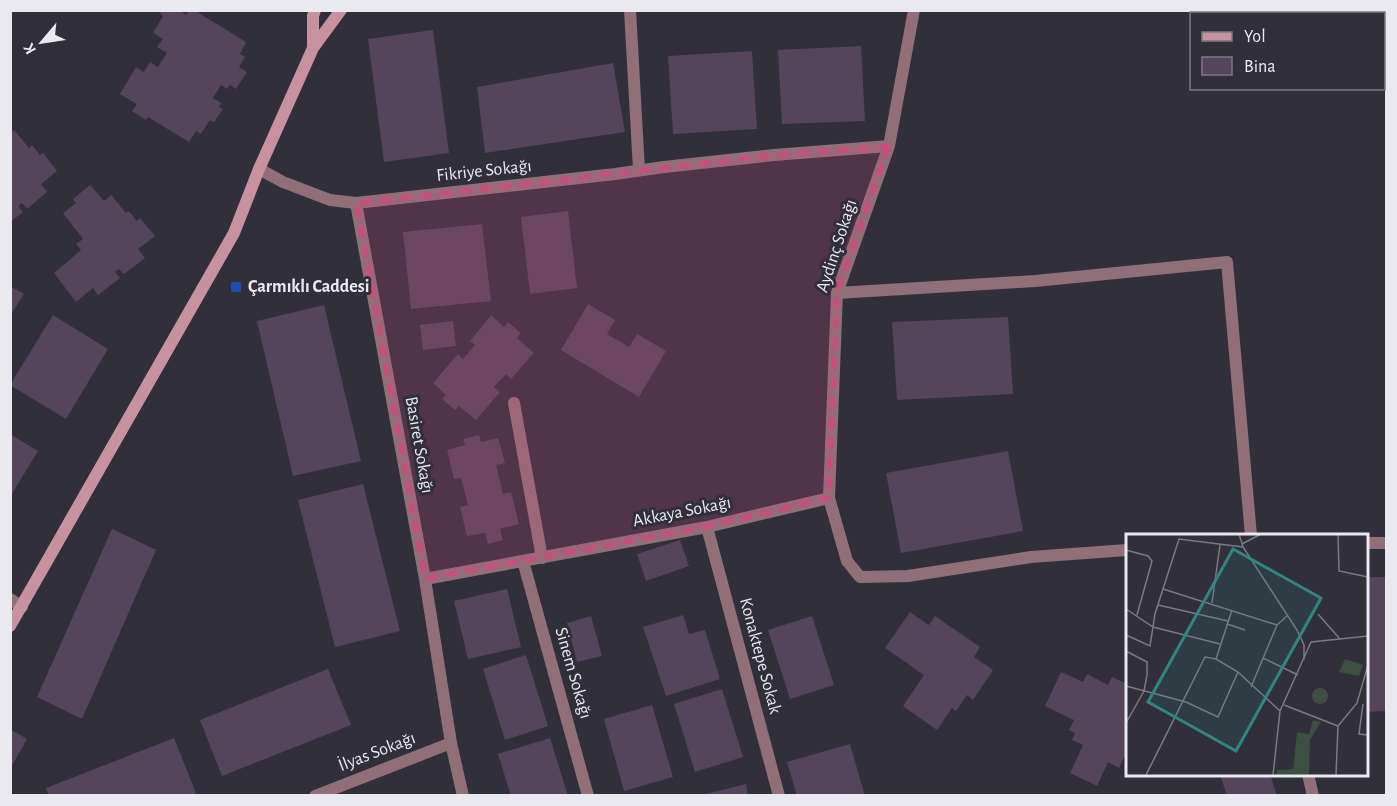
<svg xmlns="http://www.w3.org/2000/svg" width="1397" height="806" viewBox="0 0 1397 806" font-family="'Alegreya Sans',sans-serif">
	<rect width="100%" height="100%" fill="#312f39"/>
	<path fill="#55455b" d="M162,10h17l7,5 3,-5h5l52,32 -6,12 5,3 -6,10 8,5 -11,17 -6,-4 -3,4 -6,-4 -8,13 8,5 -2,4 4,2 -9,13 -4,-2 -9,14 -5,-3 -7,11 -41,-25 -2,3 -14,-9 5,-7 -17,-10 16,-27 8,5 6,-10 8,5 9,-14 -10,-6 6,-8 -10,-6 10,-17 -3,-3z
		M433,30l16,123 -65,9 -16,-123z
		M861,46l4,75 -83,3 -4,-74z
		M752,51l5,78 -84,5 -5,-78z
		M613,63l12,69 -140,21 -8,-66z
		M14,130l15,18 3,-3 8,10 3,-2 14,18 -16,13 6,8 -20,17 -5,-6 -4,3 5,6 -13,10v-89z
		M90,185l14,16 7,-6 15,18 3,-2 8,10 3,-3 15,18 -17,13 7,9 -21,16 -5,-5 -4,3 5,6 -22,17 -5,-7 -17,14 -22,-29 27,-23 -5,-6 7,-5 -20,-26 13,-10 -3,-4z
		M568,211l9,77 -47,6 -9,-77z
		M482,224l9,77 -80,8 -8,-77z
		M10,286l14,8 -14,22z
		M588,304l27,16 -8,14 22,13 8,-13 29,17 -27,46 -78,-47z
		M324,305l37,156 -68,15 -36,-155z
		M53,315l55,34 -42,70 -56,-34z
		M491,315l13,12 4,-5 13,11 -4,5 17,15 -23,26 -5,-5 -12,13 6,5 -24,28 -17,-14 -4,4 -13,-11 4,-4 -13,-12 25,-29 5,5 12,-14 -5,-4z
		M1008,317l5,77 -116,6 -5,-78z
		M453,321l3,25 -33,4 -3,-25z
		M10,434l28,17 -28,46z
		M479,435l2,7 17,-4 7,25 -9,2 7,29 8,-2 8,32 -19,5 3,11 -15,4 -3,-11 -18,3 -7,-29 8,-2 -7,-27 -7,1 -7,-29 18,-5 -2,-6z
		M1008,451l15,80 -122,22 -15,-80z
		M363,484l37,147 -65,16 -37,-147z
		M112,529l44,21 -74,169 -45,-22z
		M680,540l9,26 -43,15 -9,-27z
		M1366,577h20v134l-20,1z
		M507,589l14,58 -53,12 -14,-58z
		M910,612l19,13 6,-9 45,31 -6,10 19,13 -20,30 -6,-5 -11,16 -4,-3 -15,22 -34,-24 21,-31 -39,-27z
		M683,615l6,19 16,-4 15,49 -54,17 -23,-69z
		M591,616l11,40 -25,6 -10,-39z
		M812,616l22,69 -44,14 -22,-69z
		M526,655l22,71 -43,14 -22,-71z
		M328,669l23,56 -129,51 -22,-56z
		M1061,672l22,10 4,-8 21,11 4,-8 15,7v67l-8,17 -11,-6 -11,24 -27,-13 13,-28 -11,-5 3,-7 -6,-3 5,-10 -29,-14z
		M722,689l21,68 -48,15 -21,-68z
		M652,705l21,72 -49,14 -20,-72z
		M10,729l17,10 -17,30z
		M174,738l22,55 -5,3h-142l-3,-8z
		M550,738l18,58h-57l-13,-42z
		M850,744l15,52h-68l-10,-34z
		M1220,774h50l7,22h-50z
		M746,784l2,12h-46v-1z"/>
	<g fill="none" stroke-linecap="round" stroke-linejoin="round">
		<path stroke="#916f78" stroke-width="12" d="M10,599l12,8"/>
		<path stroke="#916f78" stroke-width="12" d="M630,10l9,160
			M914,10l-25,136 -52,147 -8,205 18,63 13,16 48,-1 123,-19 96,-7
			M259,169l24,13 47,18 26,3 69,376 26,164 12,53
			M356,203l259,-29 49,-7 110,-12 115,-9
			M837,293l198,-12 192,-19 24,274
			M514,403l28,155
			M707,527l72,269
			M1366,543h20
			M523,561l65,235
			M425,579l282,-52 122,-29
			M1308,774l5,22
			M315,796l136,-53"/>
		<path stroke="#c7919f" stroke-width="12" d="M313,48v-32l2,-6
			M10,626l224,-393 25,-64 54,-121 28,-38"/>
	</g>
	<path fill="#cc4c80" fill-opacity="0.2" stroke="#cc4c80" stroke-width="4.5" stroke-dasharray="12 8" stroke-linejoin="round" d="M889,146l-52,147 -8,205 -122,29 -282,52 -69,-376 418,-48z"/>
	<rect fill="#1a4fb4" stroke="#312f39" stroke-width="2" x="230" y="281" width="12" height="12" rx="3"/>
	<g text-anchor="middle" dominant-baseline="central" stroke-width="6" stroke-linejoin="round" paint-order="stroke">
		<g font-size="18" fill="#eae9f0" stroke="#312f39">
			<text transform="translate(484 171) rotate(-6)">Fikriye Sokağı</text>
			<text transform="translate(837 246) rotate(-72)">Aydinç Sokağı</text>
			<text transform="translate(419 445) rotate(80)">Basiret Sokağı</text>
			<text transform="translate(682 512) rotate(-11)">Akkaya Sokağı</text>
			<text transform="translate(760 656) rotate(75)">Konaktepe Sokak</text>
			<text transform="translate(573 673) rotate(74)">Sinem Sokağı</text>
			<text transform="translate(377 752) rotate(-21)">İlyas Sokağı</text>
		</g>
		<g font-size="18" font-weight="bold" fill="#eae9f0" stroke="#312f39" text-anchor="start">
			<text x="248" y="287">Çarmıklı Caddesi</text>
		</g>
	</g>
	<g transform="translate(1126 534)">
		<rect width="242" height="242" fill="#312f39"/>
		<path d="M219,125l18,6 -4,11 -20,-4zM186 162a8 8 0 1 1 16 0a8 8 0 1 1-16 0ZM187,186l8,2 -11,18 -1,34 3,1h-36l1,-5 16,-1 4,-37 12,2z" fill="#3d4e42"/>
		<path fill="none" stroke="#7b7982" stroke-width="1.5" d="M113,0l4,13 54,83 7,15v15M212,0l1,37 29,6M116,10l19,-10M0,16l22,6 4,5 -15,54M37,55l114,36 10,-9M86,69l8,-58M32,71l70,16M0,75l27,18 67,17M192,80l22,25M101,90l18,6M0,101l24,11 5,-32 24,-75 64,8M185,108l57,-6M0,117l21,11v13l-3,16 -18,32M137,124l35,17M90,125l16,-49M0,152l60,16 32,15 20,-45M125,153l26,-62M237,170l-4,30 9,1M158,171l54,21M20,241l59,-118 11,2 22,13 42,39M147,241l7,-64 31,-69M210,241l2,-49 19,-23 11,-38"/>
		<path fill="#308782" fill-opacity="0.15" stroke="#308782" stroke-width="3" d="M107,15l88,49 -85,153 -88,-49z"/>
		<rect width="242" height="242" fill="none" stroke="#eae9f0" stroke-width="3"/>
	</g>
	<rect width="1397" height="806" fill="none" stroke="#eae9f0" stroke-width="24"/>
	<rect x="1190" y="12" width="195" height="78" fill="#312f39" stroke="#7b7982" stroke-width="1.5"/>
	<rect x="1202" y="32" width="30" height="9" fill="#c7919f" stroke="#7b7982" stroke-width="1.5"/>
	<text x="1244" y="42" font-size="18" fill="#eae9f0">Yol</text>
	<rect x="1202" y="57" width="30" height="18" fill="#55455b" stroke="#7b7982" stroke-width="1.5"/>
	<text x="1244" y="72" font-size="18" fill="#eae9f0">Bina</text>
	<g transform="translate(42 42) rotate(241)" stroke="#312f39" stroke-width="4.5" paint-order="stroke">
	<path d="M0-4.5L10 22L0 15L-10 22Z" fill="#eae9f0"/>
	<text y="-9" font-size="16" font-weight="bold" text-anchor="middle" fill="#eae9f0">K</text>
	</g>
</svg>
